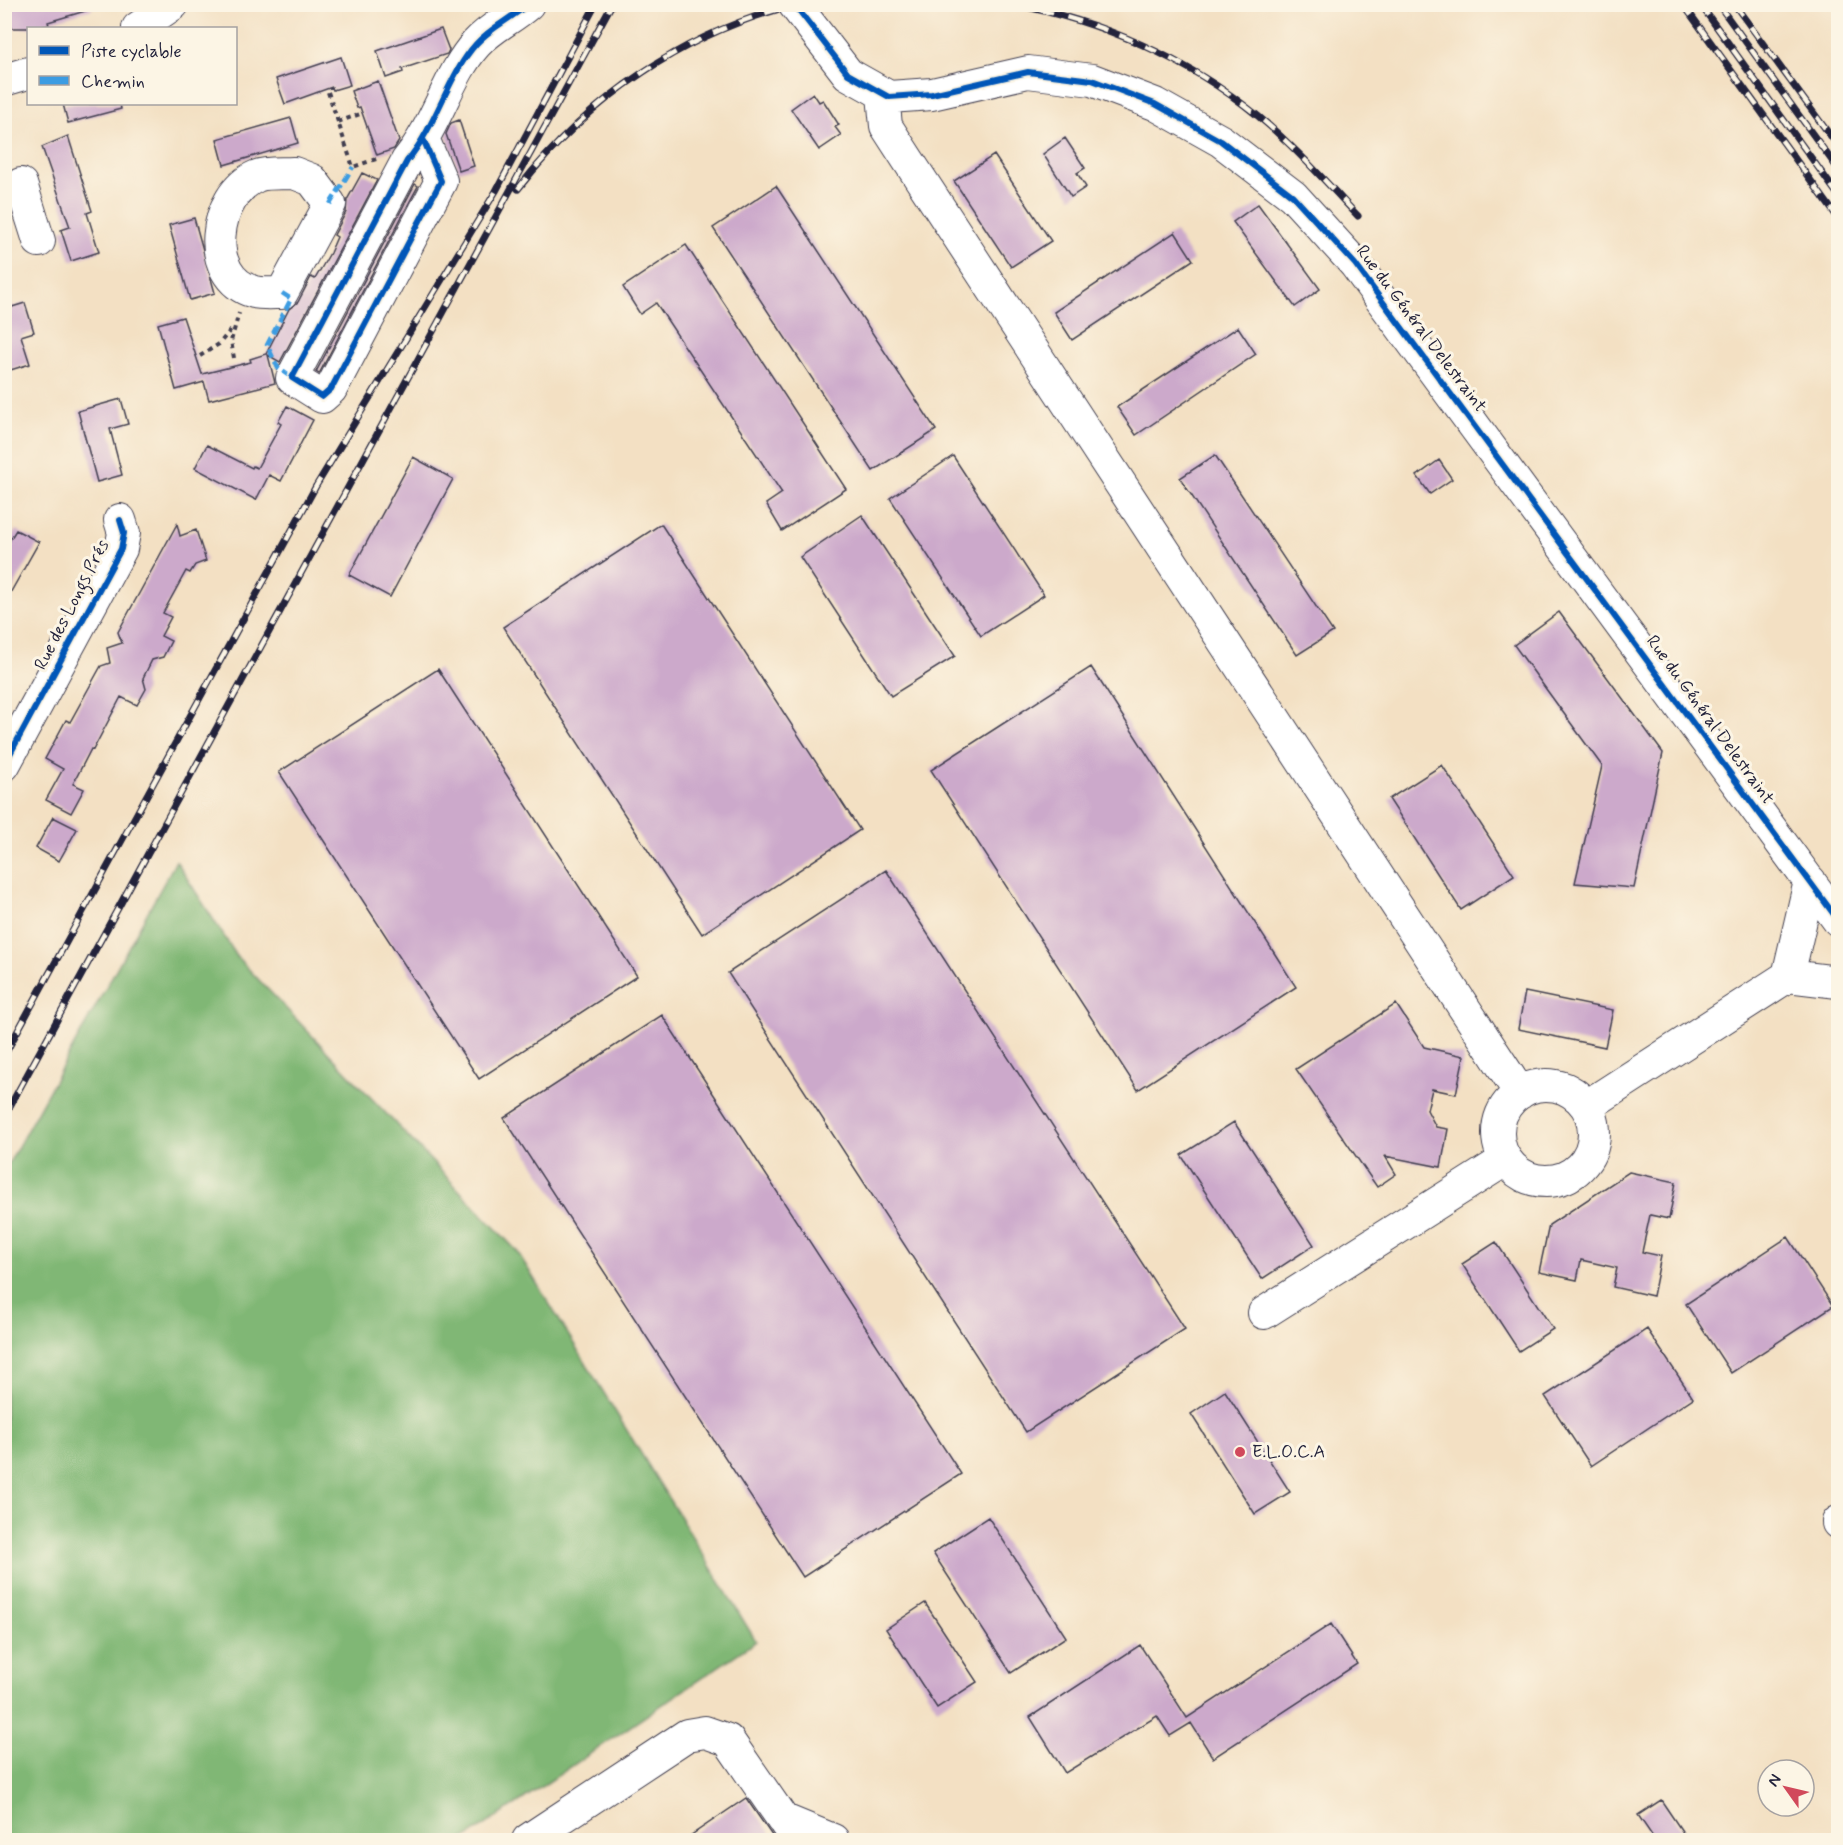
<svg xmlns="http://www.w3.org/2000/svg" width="1843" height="1845" viewBox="0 0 1843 1845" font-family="Mynerve,sans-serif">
	<rect width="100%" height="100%" fill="#fcf5e5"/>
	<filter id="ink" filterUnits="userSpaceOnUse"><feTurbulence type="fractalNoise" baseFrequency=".0167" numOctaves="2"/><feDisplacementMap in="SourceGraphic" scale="12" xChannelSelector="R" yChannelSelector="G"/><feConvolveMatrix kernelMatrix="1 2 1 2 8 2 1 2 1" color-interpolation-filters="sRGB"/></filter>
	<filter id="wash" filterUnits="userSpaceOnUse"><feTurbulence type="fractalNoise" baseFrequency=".008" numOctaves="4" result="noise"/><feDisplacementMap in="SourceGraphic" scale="24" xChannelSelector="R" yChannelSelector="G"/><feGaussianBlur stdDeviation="1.35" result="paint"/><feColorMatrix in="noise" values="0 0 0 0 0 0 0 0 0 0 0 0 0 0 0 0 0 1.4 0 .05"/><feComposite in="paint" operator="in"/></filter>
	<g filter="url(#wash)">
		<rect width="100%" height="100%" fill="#f3e0c3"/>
		<path fill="#80b774" stroke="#516c58" stroke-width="1.5" d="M176,861l62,97 279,293 239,390 -293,199h-458v-670z"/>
		<g id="blocks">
			<path fill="#cca9cb" d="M17,4h74l1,5 -44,13 1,3 -11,3h-34v-20z
				M441,29l8,21 -2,4 -45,15 1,3 -17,6 -9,-27z
				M341,57l9,28 -17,5 -1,-3 -47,17 -9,-25z
				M378,81l21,60 -5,8 -17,6 -17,-48 -3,1 -6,-17z
				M813,93l6,9 4,-2 16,25 -4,2 6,8 -22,15 -28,-41z
				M63,104h57l1,5 -53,14z
				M291,118l7,25 -74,22 -7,-26z
				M459,120l15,46 -15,5 -13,-37 5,-11z
				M68,136l24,75 -5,2 12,39 -28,9 -10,-31 9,-3 -28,-80z
				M1065,138l20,30 -8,5 9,14 -15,10 -28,-43z
				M994,155l57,86 -40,26 -57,-86z
				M362,173l15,7 -97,182 -12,-7 7,28 -66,17 -5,-18 -28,8 -18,-66 25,-7 19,57 49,-12 -1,-3 16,-5 23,-45 9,-7 13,-25 4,2 15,-26 7,-16 -3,-2 12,-23 1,-12z
				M415,184l3,2 -99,188 -3,-2z
				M776,186l160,244 -63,41 -160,-243z
				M1258,204l62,85 -25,18 -62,-85z
				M194,218l21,75 -25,7 -21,-75z
				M1175,232l18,28 -121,80 -18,-28z
				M686,245l160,244 -64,42 -16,-27 16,-11 -126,-190 -16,11 -17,-27z
				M8,295l4,12 13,-4 9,29 -13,4 9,28 -26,8v-76z
				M1238,327l18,27 -120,81 -19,-28z
				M121,399l7,25 -18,5 12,46 -25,7 -19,-71z
				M287,406l26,14 -32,61 -12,-6 -13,25 -61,-32 12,-23 45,23 1,-2 4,2 24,-44 -3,-2z
				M1215,455l118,177 -36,23 -117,-177z
				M953,456l91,139 -63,41 -91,-138z
				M413,457l40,22 -63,118 -41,-22z
				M1439,460l13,19 -22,15 -13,-18z
				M862,515l93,141 -64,40 -91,-139z
				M177,524l3,12 16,-6 10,31 -11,4 -5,8 -4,-2 -23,42 8,4 -10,19 10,5 -8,16 -11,3 -9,18 3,11 -9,16 -16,-8 -28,53 -2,-1 -18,35 11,5 -13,24 -25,-13 17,-31 -18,-10 21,-39 4,2 31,-56 9,-3 -3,-15 15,-5 -4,-11z
				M661,524l199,306 -158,104 -199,-307z
				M16,530l23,12 -35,62v-55z
				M1559,612l104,141 -29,135 -59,-5 27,-117 -88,-121z
				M1091,667l205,320 -158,103 -207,-320z
				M438,669l199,307 -158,103 -200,-307z
				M1442,765l72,110 -53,35 -72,-111z
				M53,817l24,12 -18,32 -23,-13z
				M886,870l299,459 -159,103 -298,-459z
				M1525,992l88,18 -8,37 -87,-18z
				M1396,1004l28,43 40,9 -8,38 -24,-5 -5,21 9,17 12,2 -7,38 -56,-11 11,18 -19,13 -81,-118z
				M662,1015l299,459 -158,103 -299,-459z
				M1234,1122l80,123 -52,34 -81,-124z
				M1629,1172l47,10 -7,37 -19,-4 -8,37 19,4 -8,40 -40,-9 4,-19 -36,-8 -4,20 -38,-8 10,-47z
				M1788,1237l45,69 -102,67 -45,-69z
				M1496,1242l57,87 -34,22 -57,-87z
				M1647,1329l46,69 -102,68 -46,-70z
				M1225,1391l65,101 -35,22 -64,-100z
				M988,1517l78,120 -55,36 -78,-120z
				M925,1603l52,79 -40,26 -51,-79z
				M1331,1624l26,40 -144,94 -22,-35 -21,13 -13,-20 -92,57 -35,-56 110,-72 47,73z
				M746,1798l29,42h-91z
				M1661,1800l27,40h-33l-17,-25z"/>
		</g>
	</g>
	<g filter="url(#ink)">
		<use href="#blocks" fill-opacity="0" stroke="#413e4f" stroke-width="1.5"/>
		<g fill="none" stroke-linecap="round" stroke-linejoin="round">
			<defs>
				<path id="minor" d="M794,4l54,70 41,23 43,-3 96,-22 64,8 63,24 66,37 72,55 62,68 483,656
					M138,28l35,-24
					M4,80l24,-7
					M883,95l3,31 22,34 612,933
					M424,141l17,40 -110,208 -9,8 -30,-19 115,-217c30,-36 41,-86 69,-117 15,-17 35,-25 52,-40
					M294,173l18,7 18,24 -48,89c-9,0 -20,1 -28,-1 -52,-15 -41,-97 3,-116 10,-4 26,-2 37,-3z
					M21,184l18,57
					M4,765l117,-216 3,-16 -4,-13
					M1810,881l-22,95 50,6
					M1498 1133a48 48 0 1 1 96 0a48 48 0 1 1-96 0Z
					M1587,1106l201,-130
					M1264,1313l241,-153
					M1838,1522v1
					M782,1819l51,21
					M528,1840l159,-105 18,-3 23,8 69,100"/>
			</defs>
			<use href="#minor" stroke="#413e4f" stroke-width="34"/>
			<path stroke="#413e4f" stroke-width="4" stroke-dasharray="4.5 4.5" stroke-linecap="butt" d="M328,92l25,75 26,-9
				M338,122l22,-8
				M200,356l19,-12 14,-17
				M234,358l-3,-17 8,-28"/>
			<use href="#minor" stroke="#fff" stroke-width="32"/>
			<defs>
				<path id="rail" d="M1012,4c89,17 175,54 246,112 36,30 68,66 100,100
					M1683,4l155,214
					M1700,4l138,191
					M1718,4l120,165
					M1734,4l104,142
					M518,189c71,-91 168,-158 280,-185
					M4,1056l312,-570 180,-295 100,-187
					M4,1117l608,-1113"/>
			</defs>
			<use href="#rail" stroke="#22223b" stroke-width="7"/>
			<use href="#rail" stroke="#fcf5e5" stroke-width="4.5" stroke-dasharray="14" stroke-linecap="butt"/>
			<path stroke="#3c9ce2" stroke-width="4.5" stroke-dasharray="9 4.5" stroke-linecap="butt" d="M330,204l23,-37
				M282,293l9,6 -24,46 11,23 14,10"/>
			<defs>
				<path id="cycleway" d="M794,4l54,70 41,23 43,-3 96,-22 64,8 63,24 66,37 72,55 62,68 483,656
					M424,141l17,40 -110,208 -9,8 -30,-19 115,-217c30,-36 41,-86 69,-117 15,-17 35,-25 52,-40
					M4,765l117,-216 3,-16 -4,-13"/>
			</defs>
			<use href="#cycleway" stroke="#fcf5e5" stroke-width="10"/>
			<use href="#cycleway" stroke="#0057b8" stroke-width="6"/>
		</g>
	</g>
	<circle fill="#d1495b" stroke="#fcf5e5" stroke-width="2" cx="1240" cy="1452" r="6"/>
	<g text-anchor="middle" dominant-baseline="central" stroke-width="6" stroke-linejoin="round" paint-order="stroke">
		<g font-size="18" fill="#22223b" stroke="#fcf5e5">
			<text transform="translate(1421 329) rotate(53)">Rue du Général Delestraint</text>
			<text transform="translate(72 605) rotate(-63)">Rue des Longs Prés</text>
			<text transform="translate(1710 720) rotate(54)">Rue du Général Delestraint</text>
		</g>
		<g font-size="18" fill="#22223b" stroke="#fcf5e5" text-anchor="start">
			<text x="1252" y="1452">E.L.O.C.A</text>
		</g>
	</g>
	<rect width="1843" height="1845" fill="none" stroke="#fcf5e5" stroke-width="24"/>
	<rect x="27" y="27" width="210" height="78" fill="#fcf5e5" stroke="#a5a1a1" stroke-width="1.5"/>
	<rect x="39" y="46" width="30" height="9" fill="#0057b8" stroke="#a5a1a1" stroke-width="1.5"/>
	<text x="81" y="57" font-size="18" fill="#22223b">Piste cyclable</text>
	<rect x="39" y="76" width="30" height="9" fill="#3c9ce2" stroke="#a5a1a1" stroke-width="1.5"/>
	<text x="81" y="87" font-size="18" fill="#22223b">Chemin</text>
	<g transform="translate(1786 1788) rotate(304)"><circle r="28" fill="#fcf5e5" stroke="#a5a1a1" stroke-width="1.5"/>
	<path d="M0-4.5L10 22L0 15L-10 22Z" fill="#d1495b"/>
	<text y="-9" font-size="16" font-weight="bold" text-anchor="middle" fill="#22223b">N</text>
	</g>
</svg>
